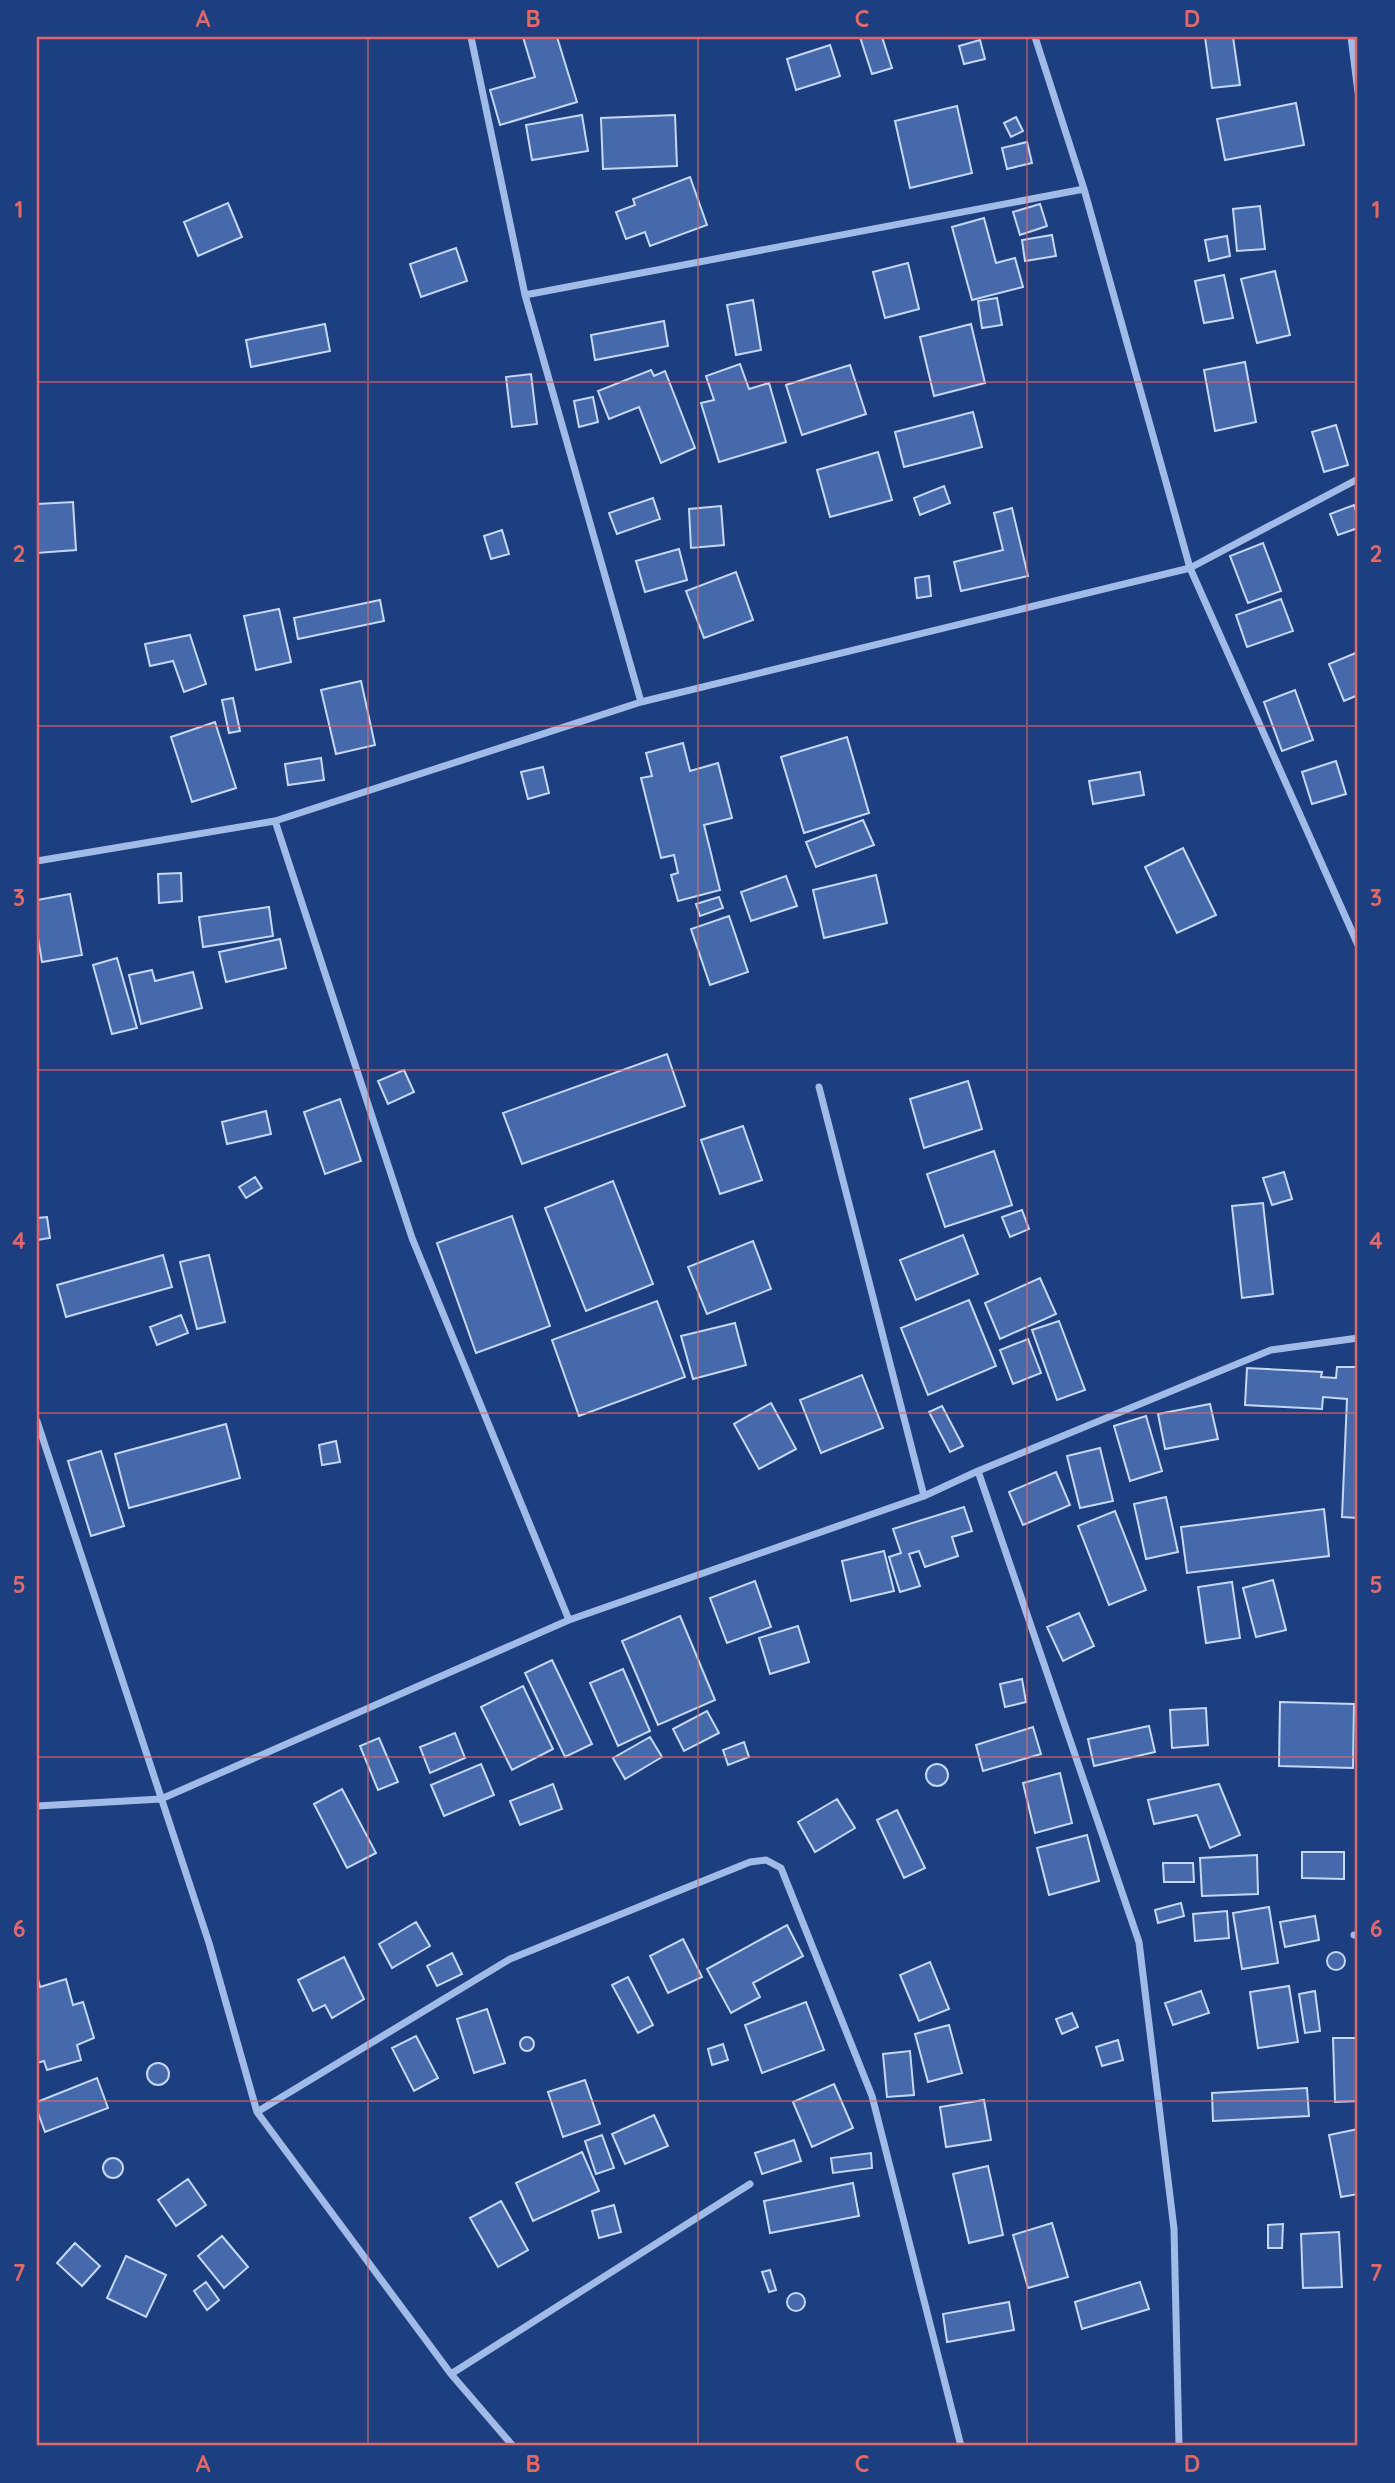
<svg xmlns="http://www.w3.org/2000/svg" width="1395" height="2483" viewBox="0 0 1395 2483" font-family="Quicksand,sans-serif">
	<rect width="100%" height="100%" fill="#1d3f80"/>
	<path fill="#4569aa" stroke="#c5d7f7" stroke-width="2" d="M523,37h34l20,65 -77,23 -10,-35 45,-13z
		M860,37h22l10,31 -20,6z
		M1205,37h28l7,48 -28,3z
		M980,40l5,19 -21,5 -5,-18z
		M830,45l10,31 -44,14 -9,-31z
		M1296,103l8,42 -79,15 -8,-41z
		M957,106l15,67 -62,15 -15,-67z
		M582,115l6,36 -56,9 -6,-35z
		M675,115l2,51 -74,3 -2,-51z
		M1016,117l7,14 -12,6 -7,-14z
		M1027,142l5,21 -25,6 -5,-21z
		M690,177l17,48 -57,21 -5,-14 -19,7 -10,-27 19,-7 -2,-6z
		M228,203l14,34 -44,19 -14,-34z
		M1040,204l7,22 -27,9 -7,-23z
		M1260,206l5,43 -28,2 -4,-42z
		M984,218l12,45 19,-5 8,29 -51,13 -20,-73z
		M1052,235l4,21 -31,5 -3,-21z
		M1227,236l3,20 -21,5 -4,-21z
		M456,248l11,33 -46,16 -11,-33z
		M908,263l11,46 -34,9 -12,-46z
		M1275,271l15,64 -33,8 -16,-64z
		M1224,275l9,43 -29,5 -9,-42z
		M997,298l5,27 -20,3 -4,-27z
		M753,300l8,50 -25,5 -9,-50z
		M664,321l4,25 -73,14 -4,-25z
		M325,324l5,27 -79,16 -5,-27z
		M971,324l14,59 -51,13 -14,-59z
		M1245,362l11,60 -41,9 -11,-61z
		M740,364l9,25 20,-6 17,59 -67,20 -18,-59 13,-3 -8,-24z
		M850,365l16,49 -64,21 -16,-50z
		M651,370l3,6 11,-5 30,77 -34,15 -22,-56 -30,12 -11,-28z
		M531,374l6,50 -25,3 -6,-50z
		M593,397l5,25 -19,5 -5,-26z
		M973,412l9,35 -78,20 -9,-35z
		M1336,425l12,40 -24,7 -12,-40z
		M878,452l14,48 -62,17 -13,-47z
		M944,486l6,17 -30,12 -6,-17z
		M653,498l7,21 -43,15 -8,-21z
		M73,502l3,48 -39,3v-49z
		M1354,505l4,13v10l-20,7 -8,-21z
		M721,506l3,39 -33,3 -2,-39z
		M1012,508l16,68 -67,15 -7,-29 49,-12 -9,-37z
		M502,530l7,24 -18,5 -7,-23z
		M1263,543l18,48 -33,12 -18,-47z
		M679,549l8,31 -42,12 -9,-31z
		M736,572l17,48 -49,18 -18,-47z
		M929,576l2,20 -14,2 -2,-20z
		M1281,599l12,32 -46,16 -11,-32z
		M380,600l4,21 -86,18 -4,-21z
		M279,609l12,53 -35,8 -12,-54z
		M190,635l16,49 -22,8 -11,-31 -23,5 -5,-22z
		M1358,652v43l-14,6 -15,-37z
		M361,681l14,64 -39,9 -15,-64z
		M1295,690l18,50 -31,11 -18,-49z
		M233,698l7,33 -11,2 -7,-33z
		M215,722l21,66 -44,14 -21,-65z
		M847,737l22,76 -65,20 -23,-76z
		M683,743l7,28 28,-8 14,55 -28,7 16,65 -42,11 -7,-26 7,-2 -4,-18 -13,3 -20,-80 11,-2 -6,-23z
		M321,758l3,22 -36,5 -3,-21z
		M1336,761l10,33 -34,10 -10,-32z
		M543,767l6,26 -21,6 -7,-27z
		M1140,772l4,23 -51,9 -4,-23z
		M863,820l11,25 -58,22 -10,-25z
		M1183,848l33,67 -39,18 -32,-66z
		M181,873l1,28 -23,2 -1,-29z
		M876,875l11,48 -63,15 -11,-48z
		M786,876l11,30 -46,15 -10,-29z
		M70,894l12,61 -40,7 -5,-30v-32z
		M719,897l4,11 -23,8 -4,-12z
		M269,907l4,29 -70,11 -4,-30z
		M729,916l19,56 -38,13 -19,-56z
		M280,939l6,29 -60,14 -7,-30z
		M117,958l20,70 -25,6 -19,-69z
		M152,970l3,11 38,-9 9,36 -61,16 -12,-49z
		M667,1054l18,52 -163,58 -19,-51z
		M404,1070l10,22 -26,12 -10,-23z
		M968,1081l14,48 -58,19 -14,-49z
		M340,1099l21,62 -36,13 -21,-62z
		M266,1111l5,23 -44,10 -5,-22z
		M743,1126l19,54 -42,14 -19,-54z
		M994,1151l18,54 -67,22 -18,-53z
		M1284,1172l8,27 -20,6 -9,-27z
		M255,1177l7,11 -16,10 -7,-11z
		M613,1181l40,103 -67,27 -41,-103z
		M1263,1203l10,91 -31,4 -10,-92z
		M1022,1210l7,19 -19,8 -8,-20z
		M512,1216l38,110 -74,27 -39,-110z
		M47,1217l3,21 -13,2v-22z
		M963,1235l15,39 -62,26 -16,-40z
		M753,1241l18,48 -64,25 -19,-47z
		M163,1255l9,32 -106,30 -9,-32z
		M209,1255l16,67 -28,7 -17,-67z
		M1040,1278l16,36 -56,25 -15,-36z
		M969,1300l27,66 -68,29 -27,-67z
		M657,1301l28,76 -106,39 -27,-76z
		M181,1315l7,18 -31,12 -7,-18z
		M1059,1321l26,69 -28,10 -25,-70z
		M735,1323l11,42 -53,14 -12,-43z
		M1028,1339l13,34 -28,11 -13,-34z
		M1337,1367h21v151l-16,-1 5,-118 -24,-2 -1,12 -77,-4 2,-37 75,4 -1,5 15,1z
		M862,1375l21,53 -62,25 -21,-53z
		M771,1403l25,46 -37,20 -25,-45z
		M1210,1404l8,35 -53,10 -7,-35z
		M942,1406l21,40 -13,6 -21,-40z
		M1146,1416l16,55 -32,10 -16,-55z
		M226,1424l14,54 -111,30 -14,-54z
		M336,1441l4,21 -18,3 -3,-20z
		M1100,1448l13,53 -33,7 -13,-52z
		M101,1451l23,75 -33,10 -23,-75z
		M1056,1472l14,33 -47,20 -14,-33z
		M1166,1497l12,55 -32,7 -12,-55z
		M964,1507l8,24 -20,6 6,19 -33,11 -6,-16 -10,3 11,32 -20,6 -11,-35 12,-4 -8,-24z
		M1324,1509l5,47 -142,17 -6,-46z
		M1115,1511l31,79 -37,15 -31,-79z
		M884,1551l10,40 -43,10 -9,-40z
		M1273,1580l13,50 -30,7 -13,-49z
		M755,1581l16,46 -44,16 -17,-45z
		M1232,1582l8,56 -34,5 -8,-56z
		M1079,1613l15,33 -31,15 -16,-34z
		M680,1616l35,84 -57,25 -36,-84z
		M798,1626l11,36 -39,12 -11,-36z
		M552,1660l40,84 -27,13 -40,-84z
		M623,1669l27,62 -32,15 -28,-63z
		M1022,1679l4,23 -21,5 -5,-23z
		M523,1686l30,63 -41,21 -31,-63z
		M1280,1702l74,2 -1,64 -74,-2z
		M1206,1708l2,37 -36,3 -2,-38z
		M707,1711l12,22 -35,18 -11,-22z
		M1149,1726l6,26 -61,14 -6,-27z
		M1033,1727l8,27 -58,17 -7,-26z
		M455,1733l10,25 -35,15 -10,-26z
		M650,1737l12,20 -37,22 -12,-21z
		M379,1738l19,44 -20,8 -18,-44z
		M744,1742l5,15 -21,8 -5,-15z
		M926 1775a11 11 0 1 1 22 0a11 11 0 1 1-22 0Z
		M481,1764l13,31 -50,21 -13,-31z
		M1060,1773l12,50 -37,10 -12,-50z
		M553,1784l9,25 -42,16 -10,-24z
		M1219,1784l21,51 -30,13 -13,-33 -43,9 -6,-24z
		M342,1789l34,64 -29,15 -33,-64z
		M837,1799l18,29 -40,24 -17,-30z
		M897,1810l28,58 -21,10 -27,-58z
		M1087,1835l12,46 -50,14 -12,-47z
		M1302,1852h42v27l-42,-1z
		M1257,1855l1,39 -56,2 -2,-38z
		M1163,1863h30l1,19h-30z
		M1181,1903l3,13 -26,7 -3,-13z
		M1269,1907l9,56 -36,6 -9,-56z
		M1227,1911l2,27 -34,3 -2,-27z
		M1315,1916l4,24 -34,7 -5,-25z
		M416,1922l14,24 -38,22 -13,-24z
		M787,1925l16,31 -50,27 7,14 -29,16 -24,-44z
		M683,1939l19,38 -34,16 -18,-37z
		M1327 1961a9 9 0 1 1 18 0a9 9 0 1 1-18 0Z
		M452,1953l10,21 -25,12 -10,-20z
		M344,1957l20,42 -32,19 -7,-13 -12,6 -15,-31z
		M930,1962l19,47 -30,12 -19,-46z
		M628,1977l25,48 -15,8 -26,-48z
		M38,1979l2,8 26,-8 7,26 10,-3 11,36 -17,7 4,15 -34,10 -3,-9 -7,2z
		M1289,1986l9,56 -40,6 -8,-56z
		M1201,1991l8,22 -36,12 -8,-22z
		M1315,1991l5,40 -15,2 -6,-39z
		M806,2002l18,48 -62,23 -17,-48z
		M487,2009l18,54 -31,10 -17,-54z
		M1072,2013l6,14 -16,7 -6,-15z
		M949,2025l13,48 -34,9 -13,-48z
		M416,2036l22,42 -24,13 -22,-43z
		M520 2044a7 7 0 1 1 14 0a7 7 0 1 1-14 0Z
		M1333,2038h25v63l-23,1z
		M1118,2040l5,20 -21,6 -6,-19z
		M723,2044l5,16 -16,5 -4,-16z
		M910,2051l4,44 -27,2 -4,-43z
		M147 2074a11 11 0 1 1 22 0a11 11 0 1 1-22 0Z
		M97,2078l11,30 -63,24 -8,-22v-8z
		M585,2080l15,44 -37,13 -15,-45z
		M834,2084l19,44 -41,19 -19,-45z
		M1307,2088l2,28 -96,5 -1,-28z
		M984,2100l7,40 -45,7 -6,-40z
		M654,2115l14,31 -43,18 -13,-30z
		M1358,2129v65l-17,3 -12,-62z
		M602,2135l12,33 -18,6 -11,-33z
		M794,2140l7,21 -39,13 -7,-21z
		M582,2152l17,39 -66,30 -17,-38z
		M871,2153l1,15 -39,5 -2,-15z
		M103 2168a10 10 0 1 1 20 0a10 10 0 1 1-20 0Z
		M988,2166l15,69 -34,8 -16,-69z
		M188,2179l18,26 -30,21 -18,-26z
		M853,2183l6,33 -89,17 -6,-32z
		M501,2201l27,49 -30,17 -28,-49z
		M614,2205l7,27 -22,6 -7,-27z
		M1052,2223l16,54 -40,11 -15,-53z
		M1283,2224l-1,24h-14v-23z
		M1339,2232l3,55 -39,1 -2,-54z
		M222,2236l26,31 -24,21 -26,-32z
		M75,2243l25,23 -18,20 -25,-23z
		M126,2256l40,19 -20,42 -39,-19z
		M770,2270l6,20 -7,2 -7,-20z
		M206,2282l13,18 -12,10 -13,-19z
		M1140,2282l9,27 -67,20 -7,-27z
		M787 2302a9 9 0 1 1 18 0a9 9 0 1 1-18 0Z
		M1009,2302l5,28 -67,12 -4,-28z"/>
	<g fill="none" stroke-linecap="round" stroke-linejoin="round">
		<path stroke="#a1bbe9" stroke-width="7" d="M471,37l54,258 116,407
			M1035,37l49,152 106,379 168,377
			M1351,37l7,55
			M525,295l559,-106
			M275,821l137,417 157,382
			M37,861l238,-40 366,-119 549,-134 168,-89
			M819,1087l105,409
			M37,1421l172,522 48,169 194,262 62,72
			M978,1471l161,471 35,287 5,217
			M37,1806l124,-7 408,-179 355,-124 54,-25 293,-121 87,-12
			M1354,1935h4
			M257,2112l253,-153 240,-97 16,-2 15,8 91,228 89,350
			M451,2374l299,-190"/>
	</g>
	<path fill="none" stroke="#e26868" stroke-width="2" stroke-opacity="0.55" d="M368,37v2409M698,37v2409M1027,37v2409M37,382h1321M37,726h1321M37,1070h1321M37,1413h1321M37,1757h1321M37,2101h1321"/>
	<rect width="1395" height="2483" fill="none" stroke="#1d3f80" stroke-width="77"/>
	<rect x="38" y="38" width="1318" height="2406" fill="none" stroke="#e26868" stroke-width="2.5"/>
	<g font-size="23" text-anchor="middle" font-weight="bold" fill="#e26868">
		<text x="203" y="27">A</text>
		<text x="533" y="27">B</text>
		<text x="862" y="27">C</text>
		<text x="1192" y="27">D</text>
		<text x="19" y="218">1</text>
		<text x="1376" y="218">1</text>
		<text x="19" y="562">2</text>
		<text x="1376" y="562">2</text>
		<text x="19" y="906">3</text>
		<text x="1376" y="906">3</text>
		<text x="19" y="1249">4</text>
		<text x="1376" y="1249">4</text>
		<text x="19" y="1593">5</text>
		<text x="1376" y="1593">5</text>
		<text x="19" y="1937">6</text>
		<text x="1376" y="1937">6</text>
		<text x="19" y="2281">7</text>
		<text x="1376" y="2281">7</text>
		<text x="203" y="2472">A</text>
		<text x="533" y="2472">B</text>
		<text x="862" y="2472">C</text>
		<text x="1192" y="2472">D</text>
	</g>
</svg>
